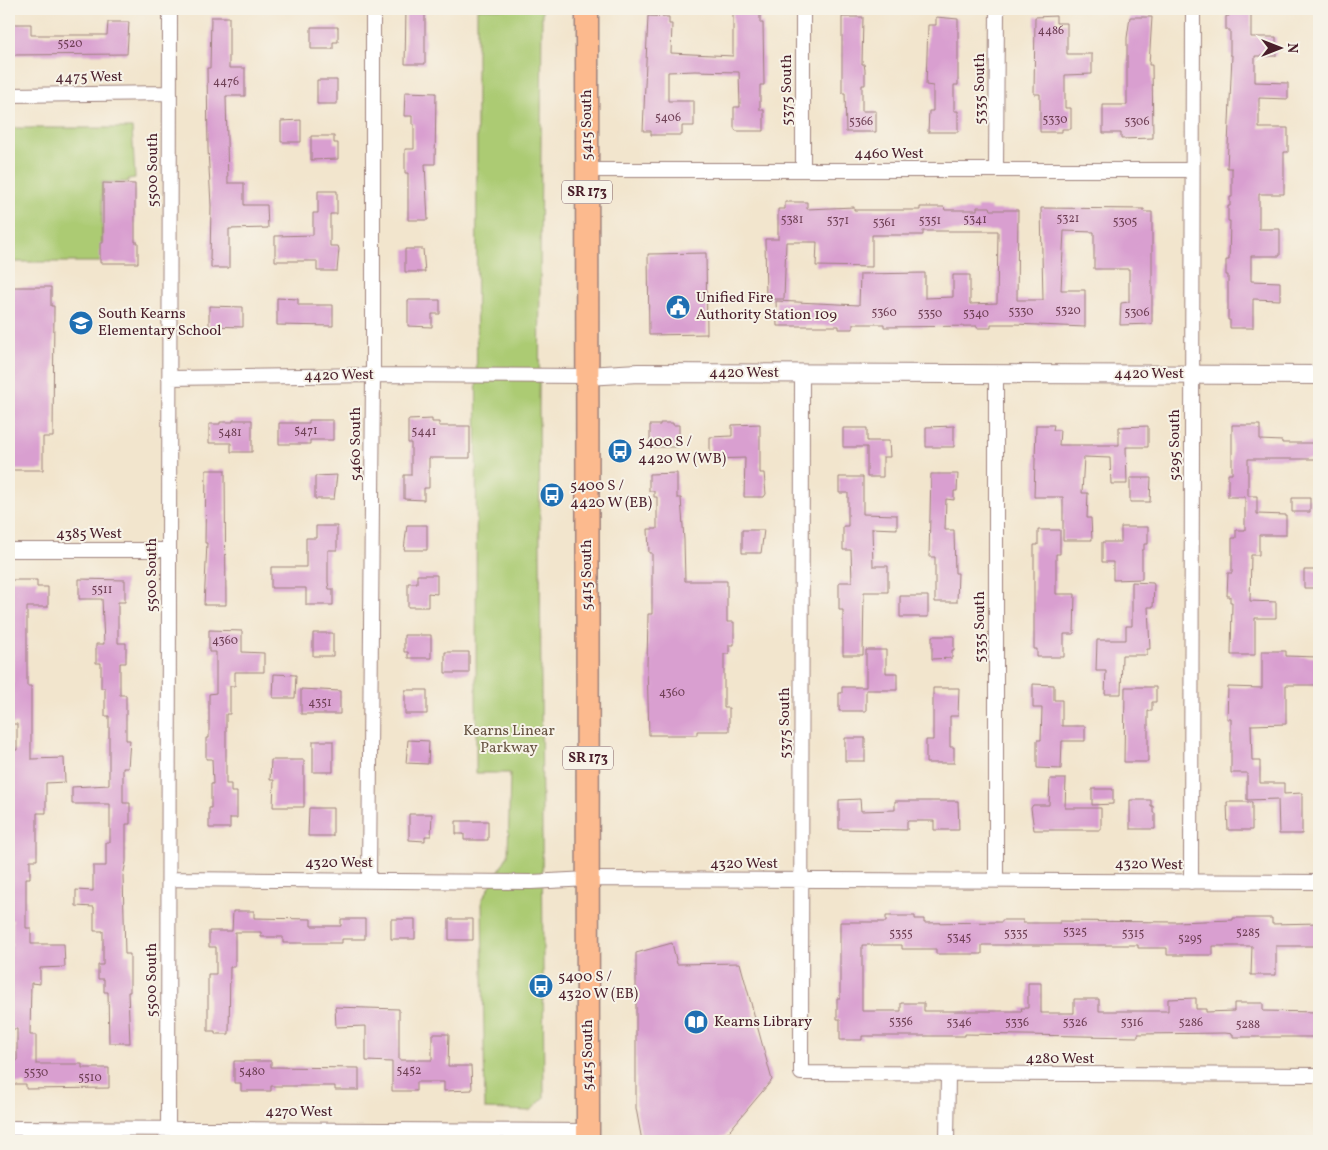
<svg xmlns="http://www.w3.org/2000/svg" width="1328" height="1150" viewBox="0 0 1328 1150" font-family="Vollkorn,serif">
	<rect width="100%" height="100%" fill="#f7f3e8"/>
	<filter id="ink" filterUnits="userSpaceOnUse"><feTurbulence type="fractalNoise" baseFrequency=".02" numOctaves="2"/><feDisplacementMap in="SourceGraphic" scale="10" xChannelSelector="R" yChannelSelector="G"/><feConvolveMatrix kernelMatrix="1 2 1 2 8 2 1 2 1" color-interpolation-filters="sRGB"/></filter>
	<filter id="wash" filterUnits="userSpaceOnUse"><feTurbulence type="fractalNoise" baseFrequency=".0096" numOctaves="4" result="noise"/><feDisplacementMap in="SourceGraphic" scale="20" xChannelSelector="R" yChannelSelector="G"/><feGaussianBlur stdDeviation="1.12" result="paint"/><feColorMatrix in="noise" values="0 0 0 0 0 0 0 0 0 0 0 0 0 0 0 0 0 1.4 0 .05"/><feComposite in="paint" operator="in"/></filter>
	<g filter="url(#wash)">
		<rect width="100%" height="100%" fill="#f2e5cd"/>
		<path fill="#accb73" stroke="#7b754f" d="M477,9h65l-3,400 5,689 -14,13 -45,-2 -3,-209 26,-45 2,-82h-34z
			M9,128h123l3,50 -7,1v3h-26v80h-93z"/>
		<g id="blocks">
			<path fill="#d99fd0" d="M406,9h19v55h-20z
				M733,9h27v14h3l1,62h-4v25h4v21h-28l-2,-3v-21h6l-1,-35 -44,-1 -27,1v29h26v25h-12v9h-31v-4h-8l5,-115 21,1v7h3l-1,29 62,3z
				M1229,9h22v28h25v19h-21v26l33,1v16l-29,-1v30h29v24h-4v42h-25v35h21v27h-29v25l29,1v18l-27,-1v29h-23v-8h-2v-45h-2v-15h3l1,-39h-2v-15h2v-9h2v-29h-5l5,-113h-2v-25h-4v-14h3z
				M1056,16v7h11v31h25v20l-27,1v33h6v21h-9v3h-22v-38h-6l1,-77z
				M211,17h18v51h16v28h-19l2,87h16v22h23l1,23 -39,1v39h-18v-8h-1l1,-55 -3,-56 -1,-81h3z
				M842,17h21l-1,47h2l1,6v15h-3v26h14v21h-30l-1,-39h-3z
				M936,17l22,2v66h-4v26h4v21h-30l1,-21h4v-25l-7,-1 2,-60h8z
				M1130,17h22l-3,48h3l1,73 -32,1v-6h-18v-28h24v-67z
				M108,22h21l-2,32 -116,1v-31h20v11h76z
				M311,27h27v15h-5v7h-22z
				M317,80h20v24h-20z
				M405,92l31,1 -1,71h-10l3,56h-20v-47h-3v-24h9v-25h-2v-8h-8z
				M301,120v22h-20v-21z
				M311,136h23v7h4v16l-27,1z
				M103,183l32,1v58h3v21h-38v-20h3z
				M318,191h19v23h-7v32h8l1,3 -2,22h-20v-10h-42v-25l38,-1v-22h5z
				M785,202h22v7l47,-2v3h66v-3h24l1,3h32v-3h13l1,3h27l-1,90h26l-2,-92 103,1v3h8v112l-32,1 1,-22 8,-1v-33h-35v-37l-30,-1 -3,59h24v37l-70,-3h-24v4h-14v-2l-93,1v-3h-31v5h-14v-3h-62l-1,-25 83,4 1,-31 65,-1v25l28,-1v-22h17v29l27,-1 1,-72h-75v4h-51v32l-56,-1 1,-24h-31l-2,57h-18l-1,-60h13v-30h7z
				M405,249h18l2,23h-20z
				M706,253l1,81 -58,1 -1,-81z
				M10,287h41v19h3l-1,131h-10v33h-34z
				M277,298l21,1v6h35v21l-56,-1z
				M408,300h32v14h-8v13l-24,-1z
				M209,306l34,1v20l-34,-1z
				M432,419v3h7v4h31v32h-41v30h-5v12l-20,-1v-24h7v-32h-3v-23z
				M233,420h19v32h-21v-9h-22v-19h11v-2h13z
				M309,420h24v20h-23v4h-31v-21h30z
				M660,423h13v2h6v22h-29v-22h10z
				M760,424v49h4l2,21 -2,3h-20l1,-39 -35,1v-22l22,-1v-11z
				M1036,425h18l-1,5h7l-1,15h60v-18l29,-1v21h-22l1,37h-16l-1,-26 -26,-1 -2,36h6l-1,25h4l1,22h-29v-43h-29z
				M1232,425h28v15l22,1v2h37v16h-71v37h9v18l29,1v20h-27v20h-8l-1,46 26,1v16h-21v37h-24l1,-53h-2v-6h-3l1,-23h4v-35h4v-8h9v-33h-17v-23h4z
				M954,426v21h-28v-20z
				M843,428h24v13h22l1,16h-7v20h-16v-30h-24z
				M206,470h19l1,135h-22l3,-62h-2z
				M677,473v25h4l3,42 1,41h42v41h7v23h-5v9h-5v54h5v23h-32v4h-48l-2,-69 1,-52h4v-61h-3l-1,-24h9v-32h-3v-6h-5v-17z
				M931,474h27l-1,17h-3v9l-8,-1 -1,31h9l1,43h3l-1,29h-22v-45h-6z
				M337,475l-3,24h-19v-23z
				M839,477h24v37l34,1v14l-25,-1 1,38h15v26h-24l-1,63h-20v-45h-4v-28h13l-1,-32h-8v-24h5v-33h-9z
				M1130,478h21l-1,24h-20z
				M1292,498h18v14h-18z
				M407,525h20v25h-23z
				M316,526h21v24h-9v32l1,7h4v16h-27v-17h-35v-21h35v-29h10z
				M1121,527h27v17h-4v6h-2v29l-29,1v-18h-11v-20h19z
				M742,530h22l-3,23h-19z
				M1038,530h22v24h-4v40h19l-1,40h-10v23h-27v-8h-3v-104h4z
				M1304,570h14v18h-14z
				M417,575h20v19l-9,-1v14h-20v-24h9z
				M79,579l46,1v22h-7v41h8v20h-6v32h6v45h4l-2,28h-5v35h7v21h-4v38l-3,14 2,78h5v38h-2l2,51h-21l-1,-51h-4v-13h-6v-14h5v-34h-9v-24l-18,-1v-16l17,1v-25h13v-24h4v-38h-38v-17l37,-2v-69h-4v-28h-4v-25h-5v-19h8l-2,-45h-23z
				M9,580h28v7h11v20h-21v79h4v73l33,-1 1,24 -19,1v30h-9v47h-7v18h-4v50h5v16h33l1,23 -25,1v16l-9,-1 -1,52h6v29h46v4h27v20l-83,1v-5h-17v-23h8v-32h-7l-1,-83h3l1,-26h-4v-60h2v-45h-2v-21l1,-44h7v-26h-8l1,-38h3v-33h-4v-22h3v-30h-3z
				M1132,582l21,1 1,2 -1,22h-5l2,42h-3v6h-25l-1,39h-16l1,-23h-10l1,-31h29v-14h6z
				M900,596h28v21h-28z
				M209,630l33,1v21l22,1v19h-29v14h-5v28h-4v70h5v8h6v26h-7v10h-21v-20h2v-24h2l-1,-25h-6v-21h3v-44l7,-1v-41h-7z
				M313,633h20v23h-20z
				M404,635h27v23h-23v-6h-4z
				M932,636h22v14h-2v8l-20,1z
				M866,650h20v23h11v17h-31v21h-27v-18h3v-6h24z
				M1262,651h24v5l31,1 -1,28h-30v39l-35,1 1,36h8v22h24v11l18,-1v41h-23l-1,-35 -31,1v-27h-16v-54h-4l1,-32 34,1z
				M445,652h24v21h-24z
				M274,674l22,1 -1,23h-22z
				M1033,684l21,1v15h8v26h23v15h-23l-1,28 -24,-1v-28h4l1,-32h-9z
				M1125,687h31v15h-4v9h-4v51h-24z
				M933,688h26l-1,28h-8v31h4v16h-28v-23h7z
				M301,689l39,2v23h-39z
				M405,690h22v24h-22z
				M845,738h20v23h-20z
				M408,740l21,1 -1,23 -22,-1z
				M313,741h20v31h-20z
				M271,760h33v47h-31l1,-27h-4z
				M1050,779h16l-1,29h36v22h-67l-3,-22 2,-3h16z
				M1092,789h21v15l-21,1z
				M860,799l1,12 34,-1v-9h63l1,29h-25v-9h-27v9l-68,-1v-29z
				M1130,800h21v6h2v7h2v16h-25z
				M1227,802h25v28h-24z
				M309,808h24v28h-25z
				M409,814h23l-1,22h-6v5l-16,-1z
				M456,821h32v19h-24v-6h-8z
				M233,911h21v7l57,1v7h30v-7h24v20h-23v4h-59v-6h-22v-5h-26v35h-5l-1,67h-14v-3h-7v-57h8v-27h-7v-16h23z
				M886,916h29v3h9v4l78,-1v-2h21v3h37v-2l115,1 58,-2v-2h39v6l47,-1v23h-43v29h-25l1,-29h-39v9h-46v-7h-29v-3h-156v9h-46v-5h-34v-4h-40v66h39v-8h23v8h98l-1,-3h7v-25h13v30h33v-14h25v12h69v-12l28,-1v11h10v3l28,-1v-8h29v8l56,1v23l-3,-1v3h-83v-3l-8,-1 -87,1v3l-173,-3v2h-103v4h-22v-21h-3v-21h3v-76h46z
				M391,919h24v20h-24z
				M449,919h24v21h-24z
				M672,943l5,21 63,-1 32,117 -47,56 -31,5h-52l-6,-33v-155z
				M335,1007l64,2v51h33v-26h17l-1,32h23l1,24 -28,1v-9h-28v9h-24v-29l-26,-1v-35l-30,1z
				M234,1061h37v6l88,1v22h-24v-4h-64v5h-30v-8h-7z"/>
		</g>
	</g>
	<g filter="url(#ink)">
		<use href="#blocks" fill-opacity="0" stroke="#9e827c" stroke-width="1"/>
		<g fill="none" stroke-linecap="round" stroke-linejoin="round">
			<defs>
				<path id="minor" d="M9,95l161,-2
					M587,170h604
					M803,170v-161
					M996,170l1,-161
					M802,373l-1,700 518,2
					M169,378l204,-3 214,1
					M9,550h160
					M169,879l362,3 57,-3 731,3
					M369,880l4,-505v-366
					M996,880v-506
					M1191,882l2,-873
					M9,1128l579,3
					M168,1141l2,-1132
					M947,1141l1,-66"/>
				<path id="tertiary" d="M587,376l51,-3 681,2"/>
				<path id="primary" d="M587,9l1,1132"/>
			</defs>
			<use href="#minor" stroke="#9e827c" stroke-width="16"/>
			<use href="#tertiary" stroke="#9e827c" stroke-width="20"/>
			<use href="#primary" stroke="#9e827c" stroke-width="25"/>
			<use href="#minor" stroke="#fff" stroke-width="14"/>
			<use href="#tertiary" stroke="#fff" stroke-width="18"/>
			<use href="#primary" stroke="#fcba8e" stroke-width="22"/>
		</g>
	</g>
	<defs>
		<symbol id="civic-disc" viewBox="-11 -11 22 22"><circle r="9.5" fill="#1f6fb2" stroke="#f7f3e8"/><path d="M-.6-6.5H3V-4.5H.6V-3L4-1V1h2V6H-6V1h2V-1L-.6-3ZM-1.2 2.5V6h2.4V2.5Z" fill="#fff"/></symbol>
		<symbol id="school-disc" viewBox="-11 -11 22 22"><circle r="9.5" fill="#1f6fb2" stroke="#f7f3e8"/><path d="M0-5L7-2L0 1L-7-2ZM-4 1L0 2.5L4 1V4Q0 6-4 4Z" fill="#fff"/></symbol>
		<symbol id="bus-disc" viewBox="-11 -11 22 22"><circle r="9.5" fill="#1f6fb2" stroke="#f7f3e8"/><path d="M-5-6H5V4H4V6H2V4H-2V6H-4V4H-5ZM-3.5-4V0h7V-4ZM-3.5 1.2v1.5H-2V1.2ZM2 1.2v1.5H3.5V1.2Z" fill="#fff"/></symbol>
		<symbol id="library-disc" viewBox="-11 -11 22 22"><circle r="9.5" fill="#1f6fb2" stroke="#f7f3e8"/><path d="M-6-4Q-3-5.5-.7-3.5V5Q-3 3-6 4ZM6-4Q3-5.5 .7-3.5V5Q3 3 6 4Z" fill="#fff"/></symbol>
	</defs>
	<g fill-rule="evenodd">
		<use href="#civic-disc" x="664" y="293" width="28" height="28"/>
		<use href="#school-disc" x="67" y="309" width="28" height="28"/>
		<use href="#bus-disc" x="606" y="437" width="28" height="28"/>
		<use href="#bus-disc" x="538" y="481" width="28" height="28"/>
		<use href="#bus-disc" x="527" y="972" width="28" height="28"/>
		<use href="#library-disc" x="682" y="1008" width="28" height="28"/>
	</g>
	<g text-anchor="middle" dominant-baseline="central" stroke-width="4" stroke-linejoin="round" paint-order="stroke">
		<g font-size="12" fill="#6e3f54">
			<text x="1051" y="31">4486</text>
			<text x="70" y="44">5520</text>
			<text x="226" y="82">4476</text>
			<text x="668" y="118">5406</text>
			<text x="1055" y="120">5330</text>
			<text x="861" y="122">5366</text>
			<text x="1137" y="122">5306</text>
			<text x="1068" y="219">5321</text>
			<text x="792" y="220">5381</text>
			<text x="975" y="220">5341</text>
			<text x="838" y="221">5371</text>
			<text x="930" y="221">5351</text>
			<text x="1125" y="222">5305</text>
			<text x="884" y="223">5361</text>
			<text x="1068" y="311">5320</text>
			<text x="1021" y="312">5330</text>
			<text x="884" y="313">5360</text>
			<text x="1137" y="313">5306</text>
			<text x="930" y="314">5350</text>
			<text x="976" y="314">5340</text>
			<text x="306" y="431">5471</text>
			<text x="424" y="432">5441</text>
			<text x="230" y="433">5481</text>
			<text x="102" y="590">5511</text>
			<text x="225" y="641">4360</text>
			<text x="672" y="693">4360</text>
			<text x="320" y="703">4351</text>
			<text x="1075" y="932">5325</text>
			<text x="1248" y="933">5285</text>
			<text x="901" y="934">5355</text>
			<text x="1016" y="934">5335</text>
			<text x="1133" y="934">5315</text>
			<text x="959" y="938">5345</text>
			<text x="1190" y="939">5295</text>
			<text x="901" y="1022">5356</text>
			<text x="959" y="1023">5346</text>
			<text x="1017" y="1023">5336</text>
			<text x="1075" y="1023">5326</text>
			<text x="1132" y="1023">5316</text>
			<text x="1191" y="1023">5286</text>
			<text x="1248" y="1025">5288</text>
			<text x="409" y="1071">5452</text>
			<text x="252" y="1072">5480</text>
			<text x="36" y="1073">5530</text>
			<text x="90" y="1078">5510</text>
		</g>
		<g fill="#f7f3e8" stroke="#7e5f64" stroke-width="1">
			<rect x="562" y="180.5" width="50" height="23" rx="4"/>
			<rect x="563" y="746.5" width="50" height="23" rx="4"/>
		</g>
		<g font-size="14" font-weight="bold" fill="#4a1f2b">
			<text x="587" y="192">SR 173</text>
			<text x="588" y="758">SR 173</text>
		</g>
		<g font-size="15" fill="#4a1f2b" stroke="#f7f3e8">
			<text transform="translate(89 78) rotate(-1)">4475 West</text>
			<text transform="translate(980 89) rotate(-90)">5335 South</text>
			<text transform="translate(787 90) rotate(-90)">5375 South</text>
			<text transform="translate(587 125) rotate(-90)">5415 South</text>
			<text x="889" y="154">4460 West</text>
			<text transform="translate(153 170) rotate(-90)">5500 South</text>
			<text x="744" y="373">4420 West</text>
			<text x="1149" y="374">4420 West</text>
			<text transform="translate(339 376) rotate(-1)">4420 West</text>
			<text transform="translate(356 444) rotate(-90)">5460 South</text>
			<text transform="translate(1175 445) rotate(-90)">5295 South</text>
			<text x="89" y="534">4385 West</text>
			<text transform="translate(152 575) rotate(-90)">5500 South</text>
			<text transform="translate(587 575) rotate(-90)">5415 South</text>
			<text transform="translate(980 627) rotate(-90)">5335 South</text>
			<text transform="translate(785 723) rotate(-90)">5375 South</text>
			<text x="339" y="863">4320 West</text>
			<text x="744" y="864">4320 West</text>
			<text transform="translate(1149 865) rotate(1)">4320 West</text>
			<text transform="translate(152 980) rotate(-90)">5500 South</text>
			<text transform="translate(588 1055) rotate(-90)">5415 South</text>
			<text x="1060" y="1059">4280 West</text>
			<text x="299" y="1112">4270 West</text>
		</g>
		<g font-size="15" fill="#4a1f2b" stroke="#f7f3e8" text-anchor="start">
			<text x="696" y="298">Unified Fire<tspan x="696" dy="17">Authority Station 109</tspan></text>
			<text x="98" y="314">South Kearns<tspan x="98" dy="17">Elementary School</tspan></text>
			<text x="638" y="442">5400 S /<tspan x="638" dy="17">4420 W (WB)</tspan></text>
			<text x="570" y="486">5400 S /<tspan x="570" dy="17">4420 W (EB)</tspan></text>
			<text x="558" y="977">5400 S /<tspan x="558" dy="17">4320 W (EB)</tspan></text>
			<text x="714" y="1022">Kearns Library</text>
		</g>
		<g font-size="15" fill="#675341" stroke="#f7f3e8">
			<text x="509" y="731">Kearns Linear<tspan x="509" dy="17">Parkway</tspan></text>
		</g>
	</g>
	<rect width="1328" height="1150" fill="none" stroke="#f7f3e8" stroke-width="30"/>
	<g transform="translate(1280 48) rotate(90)" stroke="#f7f3e8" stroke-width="4" paint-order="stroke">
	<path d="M0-4L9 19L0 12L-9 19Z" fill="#4a1f2b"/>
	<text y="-8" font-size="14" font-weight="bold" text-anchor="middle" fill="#4a1f2b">N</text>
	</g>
</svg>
